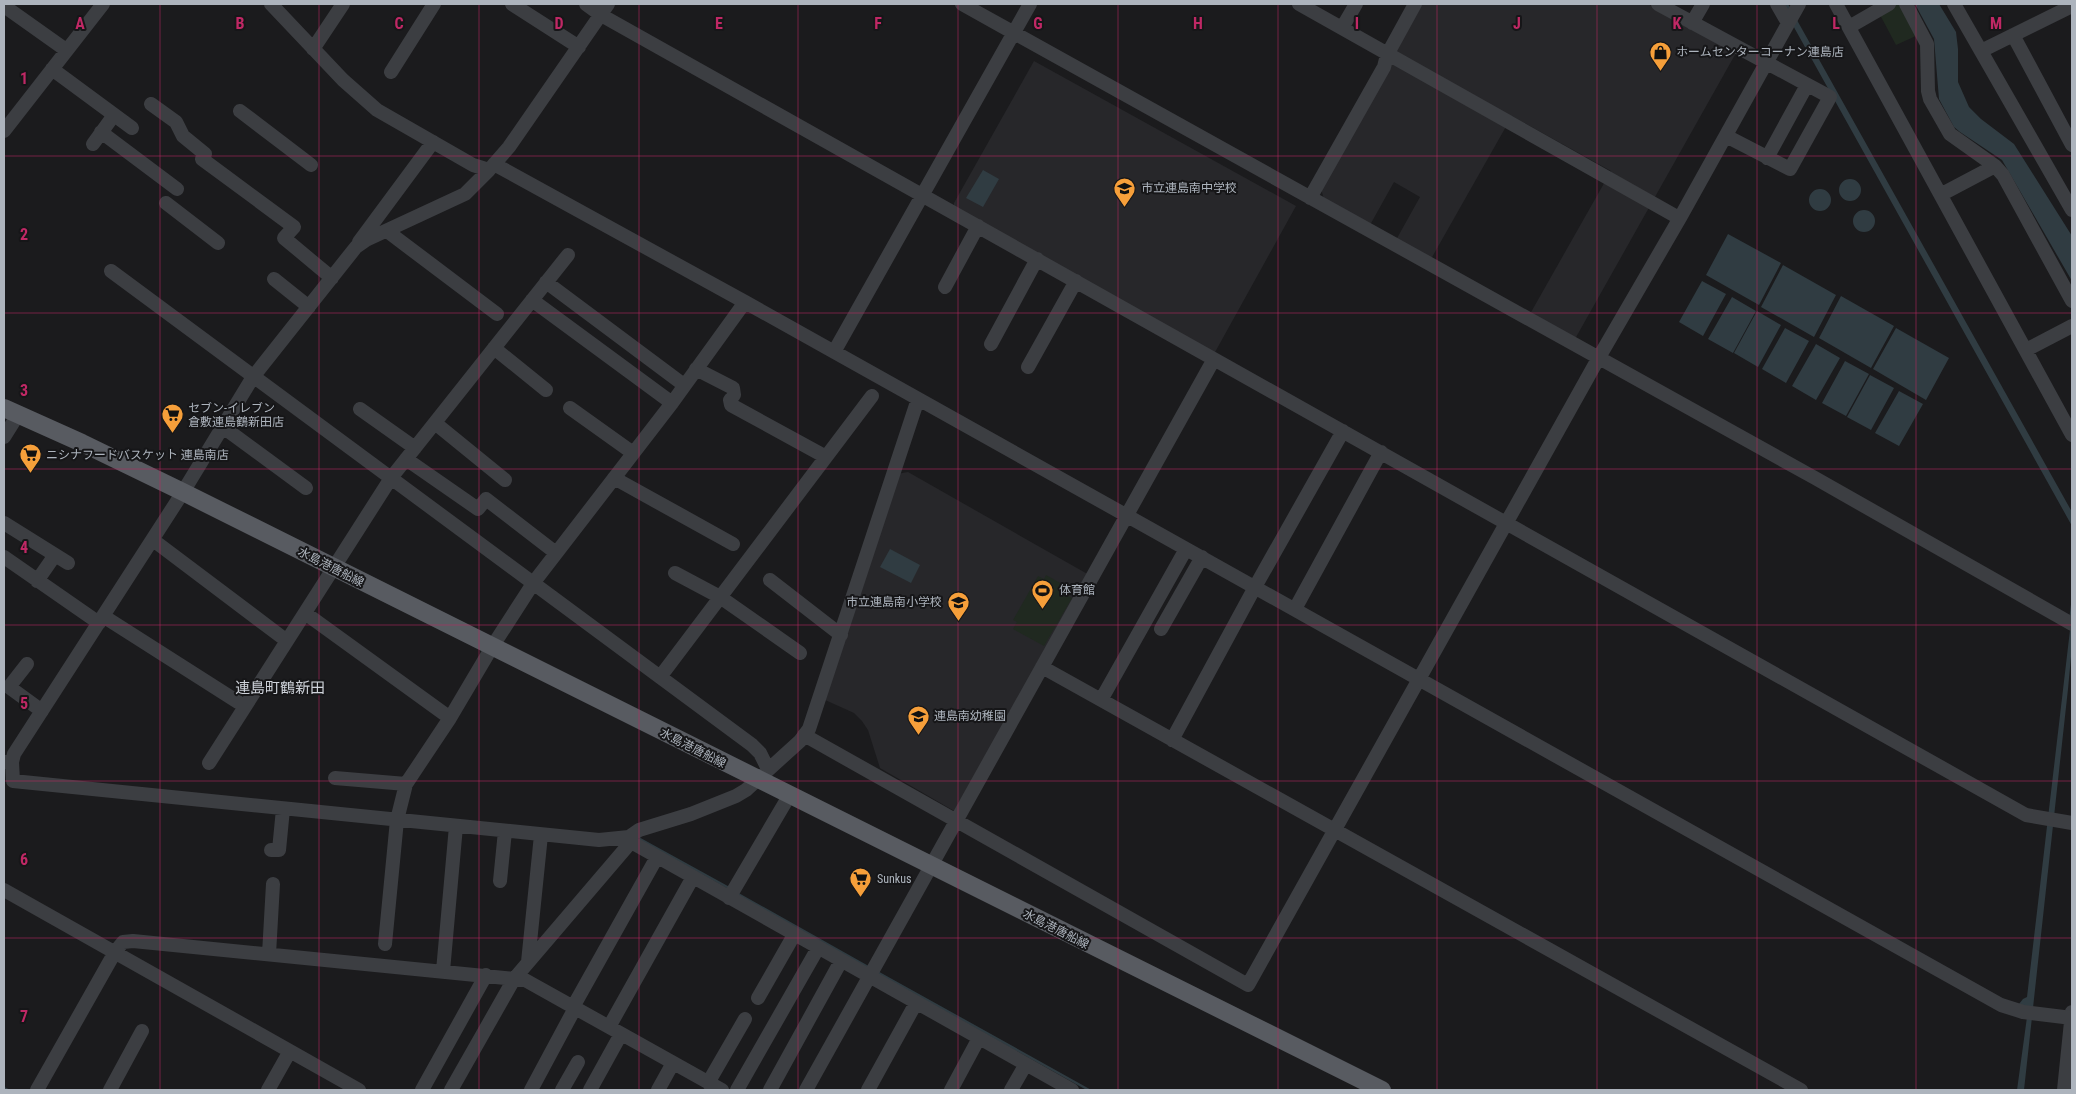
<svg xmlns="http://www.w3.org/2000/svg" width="2076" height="1094" viewBox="0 0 2076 1094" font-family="'Roboto Condensed','Noto Sans JP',sans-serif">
	<rect width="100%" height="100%" fill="#1b1b1d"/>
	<path fill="#27272a" d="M1419,4h229l88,49 -161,286 -45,-25 81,-143 -99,-55 -81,143 -35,-19 24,-43 -26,-15 -24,43 -46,-25 -3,-12z
		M1034,61l262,145 -82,148 -260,-146v-5z
		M908,472l183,104 -135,236 -76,-44 -12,-38 -6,-9 -8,-8 -31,-14 74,-225z"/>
	<path fill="#202920" d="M1896,4l6,1 16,30 -22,10 -17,-32z
		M1046,575l25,14 -4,6 5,3 -28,48 -31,-17 4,-7 -4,-2 25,-44 6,3z"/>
	<path fill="#303c42" d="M1781,4h7l284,508v14z
		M1915,4h24l17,28 2,17v33l11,25 12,12 33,25 58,92v45l-70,-121 -42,-28 -6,-5 -15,-28 -5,-60z
		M983,170l16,9 -16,28 -17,-9z
		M1839 190a11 11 0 1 1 22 0a11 11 0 1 1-22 0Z
		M1809 200a11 11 0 1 1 22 0a11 11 0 1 1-22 0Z
		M1853 221a11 11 0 1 1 22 0a11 11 0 1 1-22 0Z
		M1728,234l53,29 -22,42 -53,-30z
		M1783,265l53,30 -22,42 -53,-30z
		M1702,281l24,13 -23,42 -24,-14z
		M1841,296l53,30 -23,42 -52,-30z
		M1732,297l24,14 -23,42 -25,-14z
		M1757,311l24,14 -23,42 -24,-14z
		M1785,328l24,13 -23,42 -24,-14z
		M1896,328l53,30 -23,42 -53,-31z
		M1816,344l24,14 -24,42 -24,-14z
		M1845,361l24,13 -23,42 -24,-13z
		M1870,375l24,13 -23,42 -24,-13z
		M1899,391l24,13 -24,42 -24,-13z
		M890,549l30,16 -9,18 -31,-16z
		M2072,596v50l-4,43 -44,401h-7l10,-73 -8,-13 4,-5 4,-2 43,-367 -2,-1z"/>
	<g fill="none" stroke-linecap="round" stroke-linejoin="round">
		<path stroke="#303c42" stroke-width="2.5" d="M640,839l89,49
			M738,894l130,73
			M877,972l212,118
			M4,1088l4,2"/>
		<path stroke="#3c3e42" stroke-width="14" d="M271,4l72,76 34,30 96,55 16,5
			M512,4l67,43
			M586,4l15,11 1425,800 46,8
			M962,4l853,474 257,146
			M1299,4l380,214
			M1658,4l172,93 -40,72 -64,-33
			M1777,4l11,19
			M1836,4l236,431
			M1906,4l21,40 1,47 2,8 20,35 45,32 8,9 69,126
			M1954,4l118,206
			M4,6l62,44
			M1692,23l11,-19
			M1849,27l40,-23
			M1342,28l14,-24
			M2013,35l59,110
			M313,49l30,-45
			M1981,51l91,-45
			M52,69l80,59
			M391,72l43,-68
			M151,104l25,18 7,14 22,18
			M240,111l71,54
			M4,131l99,-127
			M101,132l76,57
			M93,144l21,-29
			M1767,158l40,-73
			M202,159l92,68 -10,11 48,40
			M494,164l251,138 1256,703 22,7 49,6
			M1942,194l53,-28
			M1310,198l74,-131 3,-12 28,-51
			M166,203l52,40
			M387,231l110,83
			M359,242l74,-100
			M111,271l641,474 8,8 8,16
			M274,279l35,28
			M546,282l138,103
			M945,287l33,-61
			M532,300l140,103
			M991,344l46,-85
			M494,348l52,42
			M2026,350l46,-24
			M834,352l196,-348
			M1028,367l48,-86
			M696,369l37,19 1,7 -4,5 1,5 95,52
			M570,408l63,45
			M360,409l55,39
			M435,423l70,57
			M223,427l83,61
			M4,437l15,-24
			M406,459l72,50 8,-10 70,54
			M614,478l119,66
			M4,523l64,40
			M153,540l134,101
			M4,557l95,66
			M675,573l45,24 80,56
			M770,580l71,55
			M37,581l18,-26
			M1295,609l86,-157
			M305,613l145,105
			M103,616l135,86
			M1161,629l41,-72
			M27,664l-18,23 33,24
			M1042,667l759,423
			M660,677l212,-281
			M1101,700l85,-151
			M804,735l444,250 350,-626 83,-143 118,-212
			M1172,740l83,-153 88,-156
			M4,762h8l2,-8 169,-262 70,-115 103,-130 10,-7 99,-46 24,-24 20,-23 99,-143
			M12,762l1,19 586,59 30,-3 10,-7 52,-16 45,-18 10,-6 54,-49 9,-12 109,-330
			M209,763l182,-285 177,-223
			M335,778l71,6 44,-66 42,-71 42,-65 138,-179 73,-101
			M631,842l441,248
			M271,850h8l4,-41
			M500,881l5,-50
			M4,890l355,200
			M729,898l60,-102
			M385,944l12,-124 9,-36
			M269,954l4,-70
			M528,962l13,-127
			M443,971l13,-145
			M758,998l36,-63
			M573,1007l84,-150
			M609,1027l84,-150
			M708,1083l37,-64
			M37,1090l78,-138 8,-10 10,-1 392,39 197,110
			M110,1090l32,-59
			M268,1090l22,-39
			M422,1090l64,-115
			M451,1090l63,-111 117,-137 -2,-5
			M531,1090l44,-82
			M562,1090l16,-28
			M590,1090l31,-56
			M658,1090l15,-27
			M737,1090l81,-142
			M770,1090l71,-129
			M806,1090l408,-731
			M868,1090l48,-87
			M951,1090l28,-52
			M1011,1090l15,-26
			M2064,1090l8,-78"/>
		<path stroke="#585b61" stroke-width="18" d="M4,408l78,35 101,49 1199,598"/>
	</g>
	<path fill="none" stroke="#c02865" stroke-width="1" stroke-opacity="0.55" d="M160,4v1086M319,4v1086M479,4v1086M639,4v1086M798,4v1086M958,4v1086M1118,4v1086M1278,4v1086M1437,4v1086M1597,4v1086M1757,4v1086M1916,4v1086M4,156h2068M4,313h2068M4,469h2068M4,625h2068M4,781h2068M4,938h2068"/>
	<defs>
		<symbol id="shop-pin" viewBox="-11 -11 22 30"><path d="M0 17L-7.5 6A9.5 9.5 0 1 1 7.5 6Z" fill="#f69f3a" stroke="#161618"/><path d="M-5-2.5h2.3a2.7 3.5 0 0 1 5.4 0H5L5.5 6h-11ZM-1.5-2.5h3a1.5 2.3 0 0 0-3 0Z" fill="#111"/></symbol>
		<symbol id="school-pin" viewBox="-11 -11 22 30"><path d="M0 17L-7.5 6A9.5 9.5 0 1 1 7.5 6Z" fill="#f69f3a" stroke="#161618"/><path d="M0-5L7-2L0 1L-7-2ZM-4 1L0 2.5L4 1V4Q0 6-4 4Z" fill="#111"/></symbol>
		<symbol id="supermarket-pin" viewBox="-11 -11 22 30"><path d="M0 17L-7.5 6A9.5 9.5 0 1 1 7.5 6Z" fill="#f69f3a" stroke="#161618"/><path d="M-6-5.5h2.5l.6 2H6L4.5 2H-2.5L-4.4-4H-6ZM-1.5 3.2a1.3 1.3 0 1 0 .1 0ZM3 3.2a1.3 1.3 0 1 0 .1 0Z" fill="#111"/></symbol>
		<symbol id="stadium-pin" viewBox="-11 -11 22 30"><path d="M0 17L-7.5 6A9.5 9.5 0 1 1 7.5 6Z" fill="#f69f3a" stroke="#161618"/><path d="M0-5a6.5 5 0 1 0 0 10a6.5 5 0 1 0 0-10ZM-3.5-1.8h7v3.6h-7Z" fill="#111"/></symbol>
	</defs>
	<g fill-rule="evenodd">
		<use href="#shop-pin" x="1648" y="40" width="25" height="34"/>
		<use href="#school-pin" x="1112" y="176" width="25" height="34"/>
		<use href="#supermarket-pin" x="160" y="402" width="25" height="34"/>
		<use href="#supermarket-pin" x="18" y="442" width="25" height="34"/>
		<use href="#stadium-pin" x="1030" y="578" width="25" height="34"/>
		<use href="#school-pin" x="946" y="590" width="25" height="34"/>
		<use href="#school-pin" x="906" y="704" width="25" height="34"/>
		<use href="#supermarket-pin" x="848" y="866" width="25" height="34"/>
	</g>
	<g text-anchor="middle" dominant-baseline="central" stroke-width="4" stroke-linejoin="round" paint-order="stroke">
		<g font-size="12" fill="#adb4bd" stroke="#161618" text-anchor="start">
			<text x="1676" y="52">ホームセンターコーナン連島店</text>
			<text x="1141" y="188">市立連島南中学校</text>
			<text x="188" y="408">セブン‐イレブン<tspan x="188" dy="14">倉敷連島鶴新田店</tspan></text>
			<text x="46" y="455">ニシナフードバスケット 連島南店</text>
			<text x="1059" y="590">体育館</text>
			<text x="942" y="602" text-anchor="end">市立連島南小学校</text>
			<text x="934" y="716">連島南幼稚園</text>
			<text x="877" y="879">Sunkus</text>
		</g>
		<g font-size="12" fill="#adb4bd" stroke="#161618">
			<text transform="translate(331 567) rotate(27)">水島港唐船線</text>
			<text transform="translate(693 748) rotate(27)">水島港唐船線</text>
			<text transform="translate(1056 929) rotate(27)">水島港唐船線</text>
		</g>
		<g font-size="15" fill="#ced2d9" stroke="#161618">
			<text x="280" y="688">連島町鶴新田</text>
		</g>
	</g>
	<g font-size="16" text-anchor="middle" font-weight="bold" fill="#c02865" stroke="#161618" stroke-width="4" stroke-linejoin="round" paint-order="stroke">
		<text x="80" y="29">A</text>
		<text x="240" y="29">B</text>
		<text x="399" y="29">C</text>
		<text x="559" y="29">D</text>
		<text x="719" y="29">E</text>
		<text x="878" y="29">F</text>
		<text x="1038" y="29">G</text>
		<text x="1198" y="29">H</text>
		<text x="1357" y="29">I</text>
		<text x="1517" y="29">J</text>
		<text x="1677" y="29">K</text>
		<text x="1836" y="29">L</text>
		<text x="1996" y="29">M</text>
		<text x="24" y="84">1</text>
		<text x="24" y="240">2</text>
		<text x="24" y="396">3</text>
		<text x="24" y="553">4</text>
		<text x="24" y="709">5</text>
		<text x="24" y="865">6</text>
		<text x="24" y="1022">7</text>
	</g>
	<rect width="2076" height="1094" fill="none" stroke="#adb4bd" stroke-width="10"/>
</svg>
